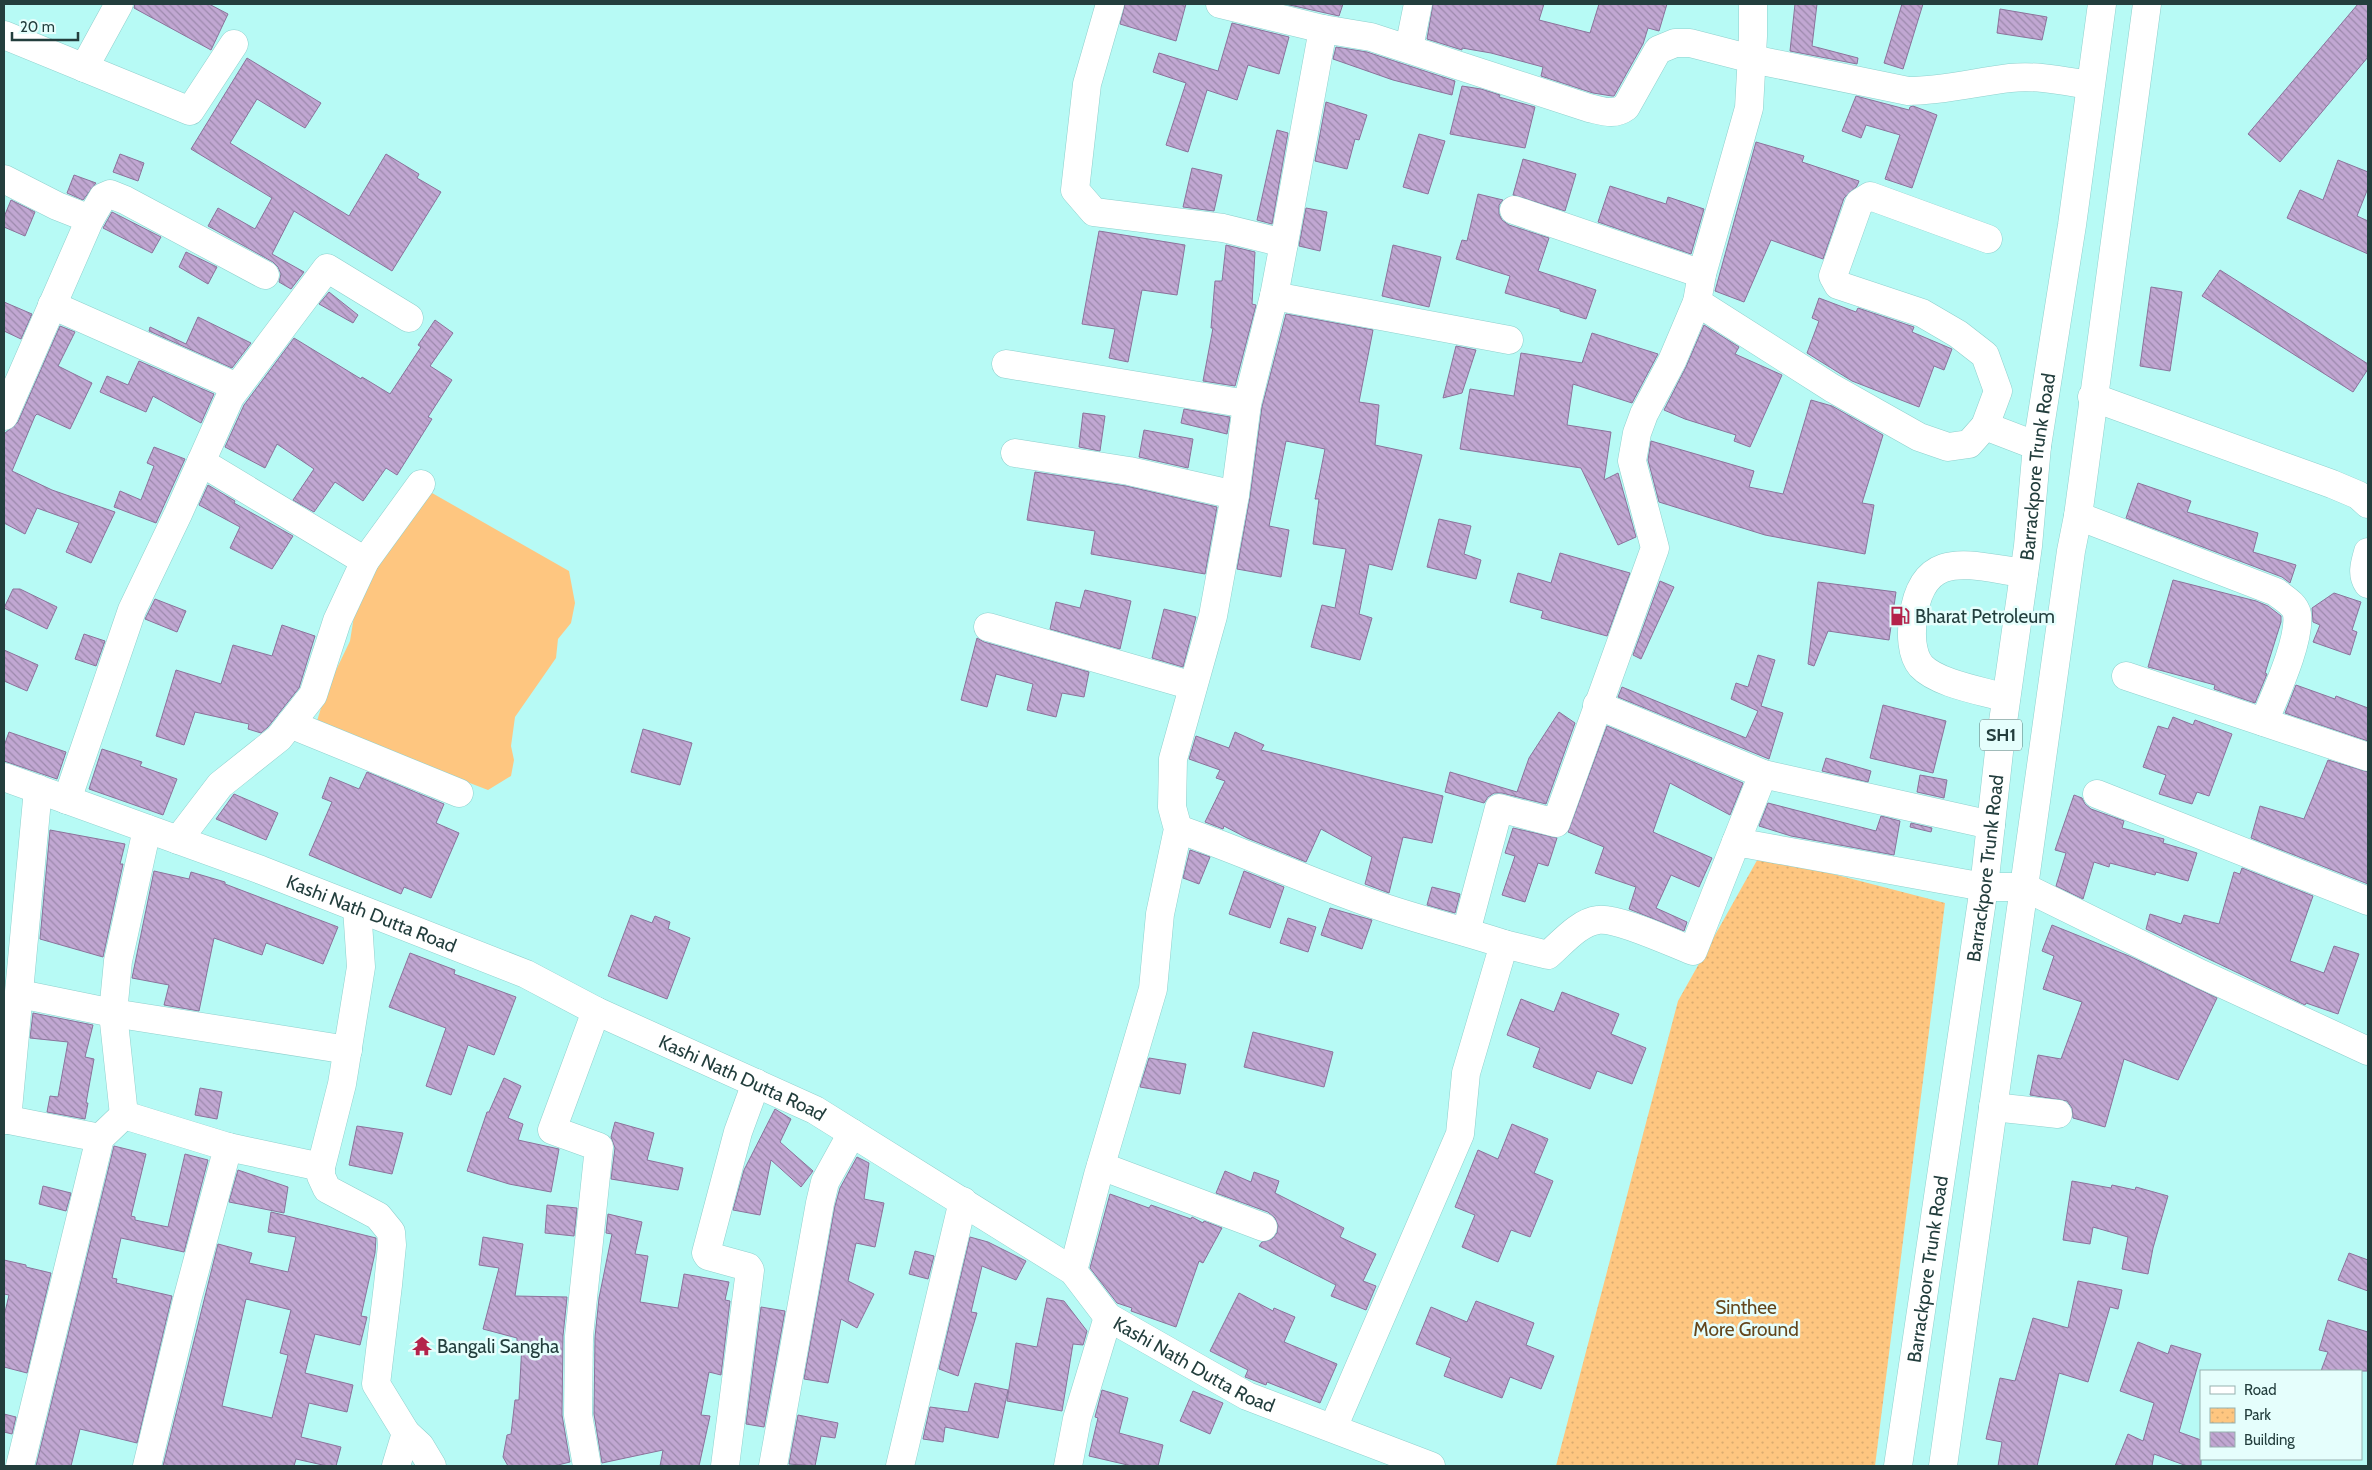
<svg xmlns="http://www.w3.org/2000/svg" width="2372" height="1470" viewBox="0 0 2372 1470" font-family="Cabin,sans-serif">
	<defs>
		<pattern id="park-dots" width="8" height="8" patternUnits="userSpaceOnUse" patternTransform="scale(1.25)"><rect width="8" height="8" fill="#fec680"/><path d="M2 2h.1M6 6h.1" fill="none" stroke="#d9ab70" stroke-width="1.8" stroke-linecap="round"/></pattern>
		<pattern id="building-back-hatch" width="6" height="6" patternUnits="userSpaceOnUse" patternTransform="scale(1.25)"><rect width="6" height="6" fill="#c1a7d2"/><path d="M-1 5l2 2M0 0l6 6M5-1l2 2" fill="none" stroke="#9c89ac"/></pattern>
	</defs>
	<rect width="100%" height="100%" fill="#b7faf5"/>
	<path fill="#fec680" d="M425,489l144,82 6,32 -4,20 -13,16 -2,19 -41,59 -4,29 3,14 -3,16 -23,14 -172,-66 11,-35 23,-48 4,-25 15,-38z"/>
	<path fill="url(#park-dots)" d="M1760,855l185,48 -70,563h-319l122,-465z"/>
	<path fill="url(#building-back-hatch)" stroke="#8b739b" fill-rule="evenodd" d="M135,4h74l19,10 -17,36 -77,-42z
		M1125,4h61l-10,37 -56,-17z
		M1285,4h58l-4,12z
		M1433,4h111l-5,16 51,13 9,-29h68l-8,27 -11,-3 -5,16 -29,52h-2l-19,-3 -52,-17 2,-9 -52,-14 -29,-5v2l-35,-11z
		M1795,4h22l-5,42 46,12 -1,6 -67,-13z
		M1902,4h21l-20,65 -19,-6z
		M2358,4h10v53l-88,105 -32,-28z
		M2000,9l47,8 -5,23 -45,-7z
		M1232,23l57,14 -10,37 -31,-9 -11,35 -30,-10 -19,62 -22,-7 20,-62 -33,-11 6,-19 59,18z
		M1336,47l31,5 88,29 -3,14 -59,-15 -60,-21z
		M247,58l74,45 -16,25 -48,-29 -27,44 119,73 37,-62 33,20 -2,4 24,14 -49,79 -98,-60 -22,43 32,18 -13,17 -12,-7 2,-8 -3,-7 -5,-5 -65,-36 10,-18 37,21 17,-31 -81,-49z
		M1462,86l19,3 19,6 -1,2 36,10 -10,41 -75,-14z
		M1856,96l53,14 1,-3 3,-1 24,9 -25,73 -27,-9 15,-44 -34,-10 -5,13 -19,-7z
		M1326,102l41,13 -8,25 -4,-1 -8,30 -32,-8z
		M1277,130l11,3 -16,91 -15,-4z
		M1419,134l26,7 -17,53 -25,-7z
		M1756,142l48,14 -2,6 57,19 -2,5 -13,12 -21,61 -52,-19 -27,62 -29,-11z
		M120,154l24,9 -6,18 -25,-9z
		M1523,159l53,15 -11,37 -52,-16z
		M2338,160l30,12v16l-11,28 11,5v33l-81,-36 13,-28 23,10z
		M1192,168l30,7 -8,36 -31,-4z
		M74,175l22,8 -13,17 -16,-7z
		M1610,186l56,18 2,-7 36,12 -13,45 -93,-32z
		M1478,194l25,6 -4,5v9l3,6 7,5 40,13 -11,33 58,19 -10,29 -26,-8v-2l-55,-16 5,-17 -54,-17 6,-19 5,1z
		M11,200l24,12 -10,24 -21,-9v-10z
		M1306,208l21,4 -7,39 -21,-5z
		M112,212l49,25 -9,16 -49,-25z
		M1099,231l86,14 -8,50 -35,-5 -14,72 -19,-4 6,-29 -33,-5z
		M1226,245l29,7 -3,52 4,1 -21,81 -32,-5 10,-53h-2l4,-47h7z
		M1393,245l48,12 -12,50 -47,-11z
		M186,252l31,15 -9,17 -29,-17z
		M2220,270l148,94v5l-15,23 -151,-96z
		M2151,287l31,5 -12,79 -30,-5z
		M329,292l29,23 -5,8 -34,-19z
		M1819,298l37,14 2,-4 56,19 -2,5 40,17 -8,21 -10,-4 -15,41 -67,-26 -45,-28 12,-32 -7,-3z
		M4,302l28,12 -11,25 -17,-8z
		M1286,314l87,16 -14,72 20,3 -4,40 47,10 -30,115 -23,-6 -10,50 13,4 -12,42 -49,-13 11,-42 13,3 11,-59 -33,-5 6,-45h-4l10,-50 -39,-8 -17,85 20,4 -8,47 -44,-8 13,-72 12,-90z
		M198,317l53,26 -19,25 -83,-37 1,-4 36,17z
		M435,320l18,13 -23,33 22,14 -24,37 4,2 -35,56 -11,-7 -23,33 -28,-19 -21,30 -21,-12 21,-31 -37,-25 -12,24 -40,-21 19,-42 50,-67 67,41 1,-2 28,17 31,-47 -3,-2z
		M1704,325l35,22 -4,7 47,21 -32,72 -16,-6 2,-6 -51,-16 -21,-9 22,-43z
		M60,326l15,6 -17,34 34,17 -22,46 -33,-15 -2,2 -23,55 40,19 63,22 -24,51 -25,-11 13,-29 -42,-15 -12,26 -21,-11v-89l14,-12z
		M1592,333l66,21 -26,49 -59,-19 -6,41 44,7 -7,48 14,-7 18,64 -18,8 -37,-77 -121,-19 10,-60 44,7 7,-43 61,10z
		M1456,346l20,4 -14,43 -19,5z
		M139,361l75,33 -13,29 -48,-27 -7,16 -46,-20 7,-16 21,9z
		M1811,400l21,6 51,29 -21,68 12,2 -9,49 -100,-19 -106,-33 -11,-42 3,-19 103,30 -5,16 34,7z
		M1184,409l46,8 -3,17 -46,-11z
		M1083,413l22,3 -5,35 -21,-4z
		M1144,430l49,9 -5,29 -49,-11z
		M154,447l31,12 -29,64 -42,-16 6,-16 21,9 13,-34 -7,-3z
		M1035,472l91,14 91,21 -12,67 -114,-20 4,-23 -68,-11z
		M2138,483l53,18 -4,11 71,21 -5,19 43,13 -6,18 -8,-6 -156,-59z
		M208,485l27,16 -1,2 59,33 -21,33 -42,-21 10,-21 -41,-22z
		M1439,519l32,7 -7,28 17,6 -5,19 -49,-12z
		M1560,553l70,20 -23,63 -66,-18 2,-7 -33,-9 8,-29 33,10z
		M2173,580l83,21 12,5 13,10v6l-16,51 2,1 -12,29 -41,-14 1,-4 -67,-18z
		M1660,581l14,6 -33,72 -8,-4z
		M1818,582l78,10 -7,48 -61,-9 -14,35 -6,-2z
		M13,589h7l37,18 -10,22 -43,-21z
		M1085,590l46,11 -11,48 -70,-20 6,-27 24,6z
		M2334,593l27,9 -9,28 5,2 -7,23 -37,-13 7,-17 -7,-3 -1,-14z
		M155,599l31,12 -9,21 -32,-13z
		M1164,609l32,8 -13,50 -31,-9z
		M282,625l33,11 -16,52 -31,39 -7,6 -13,-4 1,-5 -54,-12 -11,33 -28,-9 20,-66 45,14 12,-39 39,11z
		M84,634l21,7 -9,25 -21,-7z
		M977,638l7,4 105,30 -5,25 -22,-4 -6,24 -29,-7 6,-26 -37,-10 -9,33 -26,-7z
		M4,650l34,15 -11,26 -23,-10z
		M1758,655l17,5 -14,46 22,7 -14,46 -151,-62 4,-10 124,51 12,-27 -27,-12 5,-16 12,4z
		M2296,685l39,14 1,-3 32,12v33l-83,-28z
		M1883,705l63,16 -13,52 -63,-15z
		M1559,712l16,11 -29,81 -44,-11h-8l-6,4 -4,6 -39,-11 5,-20 67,20 12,-34z
		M2173,717l20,8 2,-5 37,14 -23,62 -12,-4 -5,12 -33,-10 7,-19 -23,-8 15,-41 10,3z
		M1607,726l136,57 -13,32 -60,-32 -17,49 59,26 -13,29 -28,-12 -15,33 31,14 -3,9 -55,-22 7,-22 -41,-14 9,-26 -36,-15z
		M643,729l49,14 -12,42 -49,-13z
		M9,732l57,20 -9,27 -53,-18v-15z
		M1235,732l29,13 -3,5 182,46 -11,47 -29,-6 -14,56 -24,-9 7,-27 -51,-28 -15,33 -59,-24 -23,-12 -1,3 -18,-7 20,-41 -9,-3 4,-8 -31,-11 7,-23 33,12z
		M102,749l40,13 -2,4 37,13 -14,36 -74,-26z
		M1826,758l45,13 -3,11 -46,-11z
		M2328,760l40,12v112l-117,-46 9,-32 44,13z
		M367,772l77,32 -8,19 23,10 -28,65 -27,-11 -3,7 -92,-39 23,-53 -10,-4 8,-21 29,12z
		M1920,775l27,5 -3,18 -27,-6z
		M234,794l44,19 -12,27 -50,-21z
		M2074,795l8,3 3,6 6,5 33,12 -2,7 42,11 -1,4 34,10 -9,28 -32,-9 -1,3 -45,-12 -1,4 -15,-5 -11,37 -27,-13 10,-33 -11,-3z
		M1768,803l108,28 5,-15 19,5 -6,34 -103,-19 -32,-10z
		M1911,823l21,5 -1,4 -21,-5z
		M1513,828l44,10 -9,28 -10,-3 -13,39 -23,-7 13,-39 -10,-3z
		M50,830l75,14 -5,20h3l-20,93 -63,-18z
		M1190,850l20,7 -11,27 -16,-6z
		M2242,868l71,28 -23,65 34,12 10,-27 25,8 -21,60 -32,-11 -1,2 -159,-76 4,-15 31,10 3,-9 35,9 15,-52 6,2z
		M154,871l35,8 2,-7 34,10v2l113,43 -15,37 -57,-21 -4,12 -48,-17 -15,73 -35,-6 5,-20 -37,-7z
		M1244,871l40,16 -14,41 -41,-14z
		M1432,887l28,7 -5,19 -28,-8z
		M1330,908l42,12 -10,29 -41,-14z
		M631,915l21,8 3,-7 15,6 -2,7 22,9 -23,61 -59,-23z
		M1288,918l28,9 -8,25 -28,-9z
		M2052,925l77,31 88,42 -39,82 -54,-21 -19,68 -32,-9 -1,-10 -5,-7 -37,-6 8,-40 23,4 21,-57 -39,-13 11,-33 -12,-5z
		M410,953l45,17 -1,4 62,23 -22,58 -26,-10 -17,50 -25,-9 20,-58 -57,-21z
		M1562,992l57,22 -8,20 35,14 -14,36 -35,-13 -7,18 -57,-22 7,-19 -33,-13 14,-36 33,13z
		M33,1013l60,12 -8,32 9,2 -8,44h2l-3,16 -38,-7 3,-16 8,1 10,-55 -38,-4z
		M1253,1032l80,20 -9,35 -80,-20z
		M1149,1058l37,6 -6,30 -40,-7z
		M504,1078l17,8 -13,32 15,6 -5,16 41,9 -8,43 -42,-8 -42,-13 20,-59h2z
		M200,1088l22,4 -5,27 -22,-4z
		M775,1109l16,10 -11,23 33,29 -12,16 -30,-27 -11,55 -27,-5 11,-40z
		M615,1122l39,11 -7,27 36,8 -5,22 -67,-11 4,-31 -4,-11z
		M1512,1124l36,15 -14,34 19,8 -23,56 -19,-7 -13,32 -36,-15 13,-32 -20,-8 23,-57 20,9z
		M357,1126l46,7 -11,41 -43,-9z
		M114,1146l32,8 -15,62 4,1v3l33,7 17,-73 23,6 -24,92 -63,-14 -9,40 5,1 -1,4 56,13 -35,147 -57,-14 -9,37h-35z
		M857,1157l12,6 -5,36 20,4 -9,44 -19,-4 -8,38 26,13 -17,34 -16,-9 -13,64 -24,-4 31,-173 5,-18z
		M238,1170l50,17 -4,26 -55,-11z
		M1225,1171l26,11 3,-10 25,9 -4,12 69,35 -4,9 36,17 -13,27 13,5 -10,24 -35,-14 5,-11 -77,-39 3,-4 10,-3 5,-6 1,-8 -3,-7 -7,-6 -52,-19z
		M2072,1181l39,7 1,-3 23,5 1,-3 32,9 -15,52 -5,26 -26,-5 6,-32 -35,-10 -3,17 -27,-4z
		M43,1186l28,7 -5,18 -27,-7z
		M1110,1194l39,14 2,-3 40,14 1,-2 11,6 1,-2 18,7 -19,35 -4,-2 -23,66 -45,-16 1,-3 -15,-5 -27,-35z
		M547,1205l30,3 -3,28 -29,-3z
		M271,1212l105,26 -1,15 -14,63 6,1 -7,28 -45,-11 -10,39 48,12 -6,27 -38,-9 -8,34 40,10 -5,19h-9l-31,-7 -2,7h-131l55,-222 34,9 -3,10 39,9 8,-35 -28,-5zM246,1299l45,11 -11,43 8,2 -16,63 -50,-12z
		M608,1214l34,8 -7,32 13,2 -8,46 38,6 6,-34 45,8 -4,18 5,1 -9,74 -12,-3 -8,43 9,1 -11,50h-39l3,-16 -61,13 -8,-49 1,-77 4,-39 13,-64 -6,-1z
		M483,1237l40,7 -8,52 52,1 -4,39 -1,79 8,47 -16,4h-46l-5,-9 4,-22 4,-1 4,-34h4l3,-57h-5v-5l-34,-9 16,-61 -20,-3z
		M970,1237l18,5 38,19 -10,19 -34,-14 -11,46 6,1 -19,63 -19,-7z
		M915,1251l19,5 -6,23 -19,-5z
		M2349,1253l19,7v31l-30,-11z
		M4,1260l22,5v2l25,6 -24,100 -23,-6v-51l5,-21 -5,-1z
		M2078,1281l44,9 -4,19 -8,-2 -22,75 -29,-9 -22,93h-39l4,-24 -16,-3 14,-61 15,3 18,-63 35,10z
		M1239,1293l34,18 1,-3 21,9 -11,25 53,22 -17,39 -53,-21 -1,3 -21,-8 3,-7 -38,-19z
		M1047,1298l17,3 23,30 -4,14 -10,-1 -11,67 -55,-10 9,-58 21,4z
		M1476,1301l58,22 -8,22 28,11 -13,33 -31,-12 -8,21 -58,-22 7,-18 -35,-14 15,-37 36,15z
		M761,1307l24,4 -21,116 -18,-3z
		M2328,1320l40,12v39h-47l7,-19 -9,-2z
		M2138,1342l30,12 3,-9 30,9 -22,78 22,8v26h-14l-33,-12 -2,12h-37l13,-32 15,7 11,-38 -34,-12z
		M975,1383l33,7 -10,48 -53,-11 -2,15 -20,-3 7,-32 38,5z
		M1102,1390l26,8 -9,35 44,12 -5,21h-26l-43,-10 9,-38 -3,-1z
		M1193,1391l30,12 -13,31 -30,-13z
		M4,1414l12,3 -4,17 -8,-2z
		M798,1415l40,8 -3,15 -14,-2 -6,30 -26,-2z"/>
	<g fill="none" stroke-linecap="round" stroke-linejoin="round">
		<defs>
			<g id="minor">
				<path d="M1220,4l103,25 48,8 218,71c14,3 25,8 37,-1l32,-57 17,-7h15l62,16 156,32c35,0 68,-9 102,-13 27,-3 54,3 80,7"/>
				<path d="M4,35l186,76 44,-67"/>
				<path d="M1409,48l9,-44"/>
				<path d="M84,68l35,-64"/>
				<path d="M4,179l53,27 33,13 -86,197"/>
				<path d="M1514,210l188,64"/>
				<path d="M90,219l13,-22 7,-3 15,6 140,75"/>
				<path d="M1284,243l39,-214"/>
				<path d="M1274,296l235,44"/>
				<path d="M1697,302l135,86 87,49 29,10 21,-3 16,-18 52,20"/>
				<path d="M52,305l185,82"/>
				<path d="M1006,364l241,40"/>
				<path d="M2092,397l240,87 26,11 10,9"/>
				<path d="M1985,426l13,-35 -13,-36 -27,-21 -36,-21 -84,-28 -5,-9 26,-73 11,-7 118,43"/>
				<path d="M1015,453l114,18 106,24"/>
				<path d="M201,462l164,99"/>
				<path d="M2078,516l198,76c7,6 19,12 21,22 4,26 -23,83 -33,108"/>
				<path d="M2368,552c-3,11 -7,22 0,32"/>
				<path d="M988,627l205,59"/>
				<path d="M2126,676l242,81"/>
				<path d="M2006,698c-23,-7 -68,-14 -85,-32 -10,-12 -10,-33 -8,-47 9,-73 57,-53 111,-46"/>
				<path d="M1597,705l166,69 228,51"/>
				<path d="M290,724l169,69"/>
				<path id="s1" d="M4,777l257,93 265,104 70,37 219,99 258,161 35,46 139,79 184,70"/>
				<path d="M2097,794l271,107"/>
				<path d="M67,800l65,-190 46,-96 52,-117 97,-129 82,50"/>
				<path d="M147,829l-29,132 -5,52 11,102 104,32 -41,153 -40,166"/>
				<path d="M1178,829c66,23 129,52 195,75 43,15 88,26 131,40l-38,129 -6,61 -127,294"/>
				<path d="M178,840l42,-55 59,-47 34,-43 24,-74 28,-60 56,-77"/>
				<path d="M1736,842l27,-68"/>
				<path d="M1466,932l33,-124 57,15 99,-275 -23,-87 5,-28 7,-19 28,-53 25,-59 5,-28 47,-166 4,-72v-32"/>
				<path d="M1504,944l44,11c13,-11 31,-33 50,-35 19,-3 74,23 95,31l43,-109 248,45h40l177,87 167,77"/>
				<path d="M20,994l93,19 235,37"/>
				<path d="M1993,1107l65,7"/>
				<path d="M4,1119l96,19"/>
				<path d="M7,1120l31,-331"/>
				<path d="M228,1147l93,20v9l6,13 51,27 13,16 1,13 -4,40 -12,99 30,49 14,13 12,20"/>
				<path d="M1101,1166l162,61"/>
				<path d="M321,1167l21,-83 19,-117 -4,-59"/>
				<path d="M1073,1271l25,-96 55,-186 7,-75 18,-85 -6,-22 1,-48 40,-143 22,-121 12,-91 27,-108 10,-53 -61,-15 -129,-16 -19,-22 12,-106 23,-80"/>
				<path d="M20,1466l80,-328 24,-23"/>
				<path d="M396,1466l10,-33"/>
				<path d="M587,1466l-9,-51 1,-79 20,-189 -47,-17 44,-119"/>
				<path d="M725,1466l25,-196 -2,-3 -40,-11 -2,-3 32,-121 18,-49"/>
				<path d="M773,1466l47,-263 5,-21 27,-49"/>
				<path d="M900,1466l63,-265"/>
				<path d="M1068,1466l9,-47 31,-102"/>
			</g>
			<g id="major">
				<path id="s2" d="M1898,1466l86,-579 16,-144 28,-197 9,-100 35,-221 30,-221"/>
				<path d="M1943,1466l128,-915 7,-35 69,-512"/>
			</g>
		</defs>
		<use href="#minor" stroke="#8fd0cd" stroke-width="29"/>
		<use href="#major" stroke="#8fd0cd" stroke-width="29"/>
		<use href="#minor" stroke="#fff" stroke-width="28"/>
		<use href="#major" stroke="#fff" stroke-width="28"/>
	</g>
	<defs>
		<symbol id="fuel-bare" viewBox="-9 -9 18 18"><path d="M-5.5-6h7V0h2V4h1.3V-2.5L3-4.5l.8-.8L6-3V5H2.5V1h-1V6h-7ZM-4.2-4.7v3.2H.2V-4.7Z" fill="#b4234b" stroke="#e5fefc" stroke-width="2.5" paint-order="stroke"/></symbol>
		<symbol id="temple-bare" viewBox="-9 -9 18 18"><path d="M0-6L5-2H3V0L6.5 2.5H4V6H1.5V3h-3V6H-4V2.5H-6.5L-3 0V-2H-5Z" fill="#b4234b" stroke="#e5fefc" stroke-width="2.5" paint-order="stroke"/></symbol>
	</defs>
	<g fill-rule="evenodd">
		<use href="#fuel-bare" x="1886" y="602" width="28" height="28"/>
		<use href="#temple-bare" x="408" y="1332" width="28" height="28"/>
	</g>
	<g text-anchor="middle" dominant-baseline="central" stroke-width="5" stroke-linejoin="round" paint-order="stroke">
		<rect fill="#e5fefc" stroke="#5d7876" stroke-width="1" x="1980" y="719.5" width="42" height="31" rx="4"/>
		<g font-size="18" font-weight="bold" fill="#233e3d">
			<text x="2001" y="735">SH1</text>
		</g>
		<g font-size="19" fill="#233e3d" stroke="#e5fefc">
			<text stroke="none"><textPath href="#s2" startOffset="1009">Barrackpore Trunk Road</textPath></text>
			<text stroke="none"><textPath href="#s2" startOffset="604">Barrackpore Trunk Road</textPath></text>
			<text stroke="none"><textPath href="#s1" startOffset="392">Kashi Nath Dutta Road</textPath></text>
			<text stroke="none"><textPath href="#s1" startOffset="798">Kashi Nath Dutta Road</textPath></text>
			<text stroke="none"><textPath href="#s2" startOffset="199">Barrackpore Trunk Road</textPath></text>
			<text stroke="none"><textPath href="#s1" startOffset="1338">Kashi Nath Dutta Road</textPath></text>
		</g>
		<g font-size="19" fill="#233e3d" stroke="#e5fefc" text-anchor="start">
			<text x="1915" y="616">Bharat Petroleum</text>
			<text x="437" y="1346">Bangali Sangha</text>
		</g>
		<g font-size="19" fill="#65461b" stroke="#e5fefc">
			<text x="1746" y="1307">Sinthee<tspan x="1746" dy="22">More Ground</tspan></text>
		</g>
	</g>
	<rect width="2372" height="1470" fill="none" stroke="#233e3d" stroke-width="10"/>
	<rect x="2200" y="1370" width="162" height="90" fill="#e5fefc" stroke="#97b1b0"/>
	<rect x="2210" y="1386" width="25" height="8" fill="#ffffff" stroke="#97b1b0"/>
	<text x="2244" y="1395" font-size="15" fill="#233e3d">Road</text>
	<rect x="2210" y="1408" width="25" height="15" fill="url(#park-dots)" stroke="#97b1b0"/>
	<text x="2244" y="1420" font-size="15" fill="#233e3d">Park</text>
	<rect x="2210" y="1432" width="25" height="15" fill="url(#building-back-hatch)" stroke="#97b1b0"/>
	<text x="2244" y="1445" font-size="15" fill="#233e3d">Building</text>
	<path d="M12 32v8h66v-8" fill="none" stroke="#233e3d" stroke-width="2.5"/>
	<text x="20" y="32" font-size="15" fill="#233e3d" stroke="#e5fefc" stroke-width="4" paint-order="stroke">20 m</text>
</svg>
